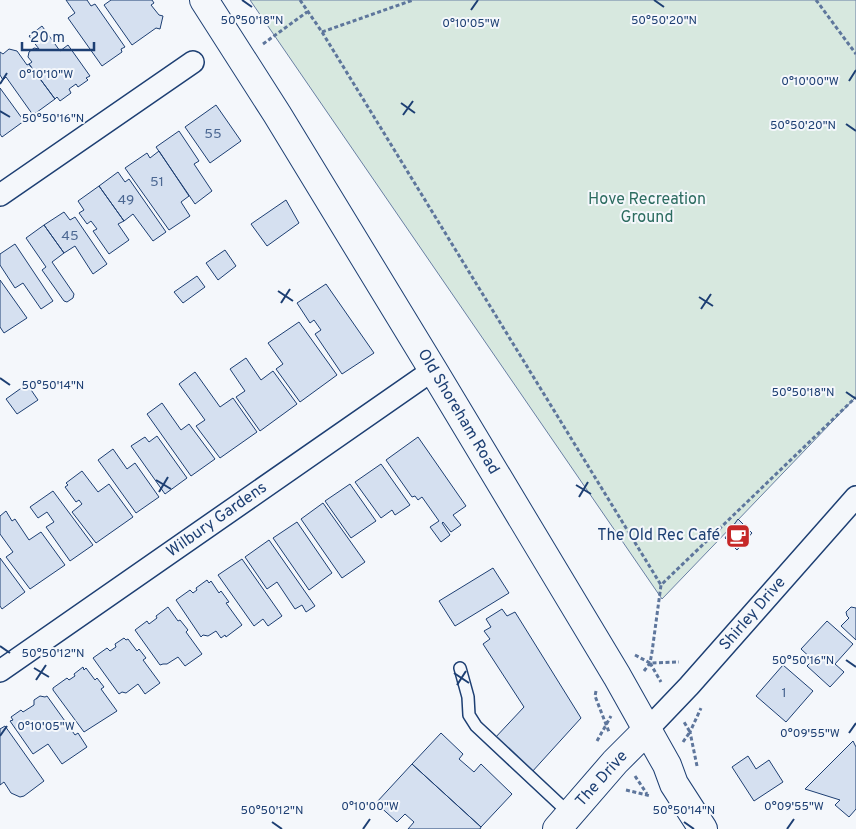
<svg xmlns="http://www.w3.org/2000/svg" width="856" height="829" viewBox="0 0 856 829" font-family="Overpass,sans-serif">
	<rect width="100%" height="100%" fill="#f4f7fb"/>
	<path fill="#d7e8df" stroke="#687fa3" d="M250,0h606v397l-194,202z"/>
	<path fill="#d5e0f0" stroke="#1d3f73" d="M66,0h21l4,6 4,-2 30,43 -4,2 1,3 -20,14 -34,-48 7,-5z
		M111,0h41l2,3 -3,2 8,10 4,1 -3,13 -4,-1 -24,17 -28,-40z
		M42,26l18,25 8,-6 22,31 -4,2 2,2 -10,7 -2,-3 -7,5 2,4 -11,8 -3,-4 -2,2 -26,-35 3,-2 -4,-5 1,-5 5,-4 5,1 -10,-13z
		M9,49l8,2 10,14 2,-1 26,35 -22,16 -27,-38 -3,3 -3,-5v-23l3,2z
		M0,88l24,33 -22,16 -2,-3z
		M216,105l25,36 -31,22 -25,-36z
		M179,131l20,30 -5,3 18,27 -17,13 -39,-57z
		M159,151l30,45 -8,6 9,14 -21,14 -44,-62 22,-15 3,5z
		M118,172l7,10 4,-3 37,53 -13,9 -20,-27 -9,7 -25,-35z
		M99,186l25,35 -6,3 11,16 -20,14 -16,-23 4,-2 -6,-8 -4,3 -8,-11 5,-3 -6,-9z
		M286,200l13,23 -32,23 -16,-22z
		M64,212l6,8 5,-3 32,47 -14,10 -18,-28 -11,7 -20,-28z
		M44,225l20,28 -12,9 22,32 -1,4 -6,4 -3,-1 -22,-31 4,-3 -20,-29z
		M15,244l38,57 -12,8 -18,-26 -8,5 -15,-23v-11z
		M225,250l11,16 -18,14 -12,-17z
		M197,276l8,11 -22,16 -9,-11z
		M0,280l27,38 -23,15 -4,-6z
		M326,284l48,69 -32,21 -27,-40 6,-4 -7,-10 -4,3 -13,-20z
		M299,322l38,53 -37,27 -24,-33 7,-5 -15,-21z
		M246,358l15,22 12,-9 24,33 -37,27 -24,-34 9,-6 -15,-22z
		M195,372l25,35 13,-9 24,34 -37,26 -24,-32 9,-6 -26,-36z
		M27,384l11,16 -21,14 -11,-15z
		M162,403l19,27 8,-6 26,35 -24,17 -44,-62z
		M157,436l30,42 -22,16 -34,-48 14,-9 4,5z
		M418,437l48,69 -13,9 8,10 -10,7 -8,-10 -1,1 8,12 -9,7 -11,-15 9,-6 -17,-24 -4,3 -3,-4 -3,1 -26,-37z
		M113,449l14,20 8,-6 24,34 -23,16 -38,-53z
		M381,464l29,41 -15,10 -3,-5 -11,8 -26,-36z
		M82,471l16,21 11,-8 24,33 -37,26 -24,-31 10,-8 -3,-4 -3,2 -11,-15 3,-2 -2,-2z
		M350,484l26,37 -25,17 -26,-37z
		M53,491l40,54 -23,16 -24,-34 8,-5 -7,-10 -9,6 -8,-11z
		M323,503l42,59 -23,16 -41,-59z
		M6,511l6,10 3,-2 14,21 12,-8 24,33 -35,24 -24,-32 7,-5 -13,-18v-18z
		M738,519l14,14 -15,17 -12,-12z
		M297,522l35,51 -23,17 -36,-52z
		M269,540l46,66 -9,6 -4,-7 -7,4 -18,-27 -10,7 -22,-32z
		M0,558l25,34 -23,17 -2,-3z
		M242,559l40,57 -14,10 -5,-7 -9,7 -36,-51z
		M493,568l16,25 -54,33 -16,-25z
		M207,580l2,3 2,-2 8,12 2,-2 8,11 -3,1 16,22 -16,12 -1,-2 -4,3 -5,-7 -8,5 -5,-1 -2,2 -25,-37 14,-10 3,3 4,-3 -1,-2z
		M168,607l10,14 2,-1 8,10 -2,2 16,22 -17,12 -7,-9 -11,7h-4l-3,1 -25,-35 12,-9 2,3 8,-6 -1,-2z
		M851,607l5,1v32l-15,-14 8,-8 -2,-2 -1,-4z
		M502,609l5,7 8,-4 66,106 -50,55 -37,-34 30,-32 -41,-63 7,-5 -6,-8 7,-4 -5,-8z
		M827,621l26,23 -18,20 9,8 -14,15 -23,-21 6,-6 -12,-11z
		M124,638l2,2 2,-1 9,12 2,-2 7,9 -3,2 17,23 -15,11 -7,-10 -12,9 -4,-1 -3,2 -26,-36 14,-10 3,3 6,-4 -1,-3z
		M783,665l30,26 -27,31 -30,-26z
		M83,667l1,3 2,-2 9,12 2,-2 7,9 -3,2 16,22 -33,21 -31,-42v-2l14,-10 2,2 6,-4 -1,-2z
		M40,696l5,1 2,-1 28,39 3,-2 9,14 -25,17 -14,-20 -15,10 -23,-33 3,-1 -2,-3 10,-7 2,2 11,-7v-5z
		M5,726l39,55 -20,15 -4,1 -9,-4 -7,-11 -4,3v-56z
		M441,733l22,21 -4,5 15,13 7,-8 31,30 -31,33 -69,-63z
		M853,741l3,6v62l-7,8 -14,-12 5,-5 -35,-11z
		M748,756l8,13 13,-9 14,22 -29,19 -22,-34z
		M412,764l69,63 -1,2h-72l6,-7 -9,-8 -8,8 -21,-19z"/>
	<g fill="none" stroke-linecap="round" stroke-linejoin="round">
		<defs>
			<path id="service" d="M460,668l8,29 1,18 7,11 94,88"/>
			<path id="minor" d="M0,195l193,-133
				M0,671l433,-301
				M647,730l42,-44 167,-189"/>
			<path id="secondary" d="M557,829l58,-67 32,-32"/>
			<path id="primary" d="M204,0l73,114 156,256 184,306 50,89 7,19 29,45"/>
		</defs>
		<use href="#service" stroke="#1d3f73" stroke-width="14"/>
		<use href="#minor" stroke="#1d3f73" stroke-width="24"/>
		<use href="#secondary" stroke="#1d3f73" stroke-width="30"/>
		<use href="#primary" stroke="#1d3f73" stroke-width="30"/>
		<path stroke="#5e769c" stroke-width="3" stroke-dasharray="4 2.5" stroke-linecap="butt" d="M300,0l22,32 339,553
			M816,0l40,54
			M322,32l91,-32
			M263,44l44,-32
			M635,655l15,8 29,-1
			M650,663l11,19
			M644,671l6,-8 2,-11 9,-67 195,-188
			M596,691l-1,5 14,36
			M597,741l14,-25
			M683,742l7,-10 -6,-10
			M697,766l-7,-34 11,-24
			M635,776l12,18
			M626,790l25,6"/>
		<use href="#service" stroke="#f4f7fb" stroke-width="11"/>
		<use href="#minor" stroke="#f4f7fb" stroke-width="21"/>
		<use href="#secondary" stroke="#f4f7fb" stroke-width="28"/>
		<use href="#primary" stroke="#f4f7fb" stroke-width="28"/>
	</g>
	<path fill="none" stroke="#1d3f73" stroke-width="2" d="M242,0l10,7M654,0l10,7M471,10l7,-10M849,81l7,-11M0,84l7,-11M401,103l14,10M0,111l10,6M403,115l10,-14M846,124l10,7M278,291l15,10M699,297l14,9M281,303l9,-14M701,309l10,-15M0,378l10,7M846,392l10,7M156,480l15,9M576,485l15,9M159,492l9,-15M579,497l9,-15M0,646l10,7M846,660l10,7M34,668l15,9M454,673l15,10M36,680l10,-15M457,685l9,-14M849,733l7,-10M0,736l7,-10M272,822l10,7M684,822l10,7M363,829l7,-10M787,829l7,-10"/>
	<defs>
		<symbol id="cafe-square" viewBox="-11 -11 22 22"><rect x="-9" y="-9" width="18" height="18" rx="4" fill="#c62828" stroke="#f4f7fb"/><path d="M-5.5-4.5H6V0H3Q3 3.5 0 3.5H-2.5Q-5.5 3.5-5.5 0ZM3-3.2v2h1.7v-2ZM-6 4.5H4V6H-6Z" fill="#fff"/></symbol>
	</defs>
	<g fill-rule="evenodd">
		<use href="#cafe-square" x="724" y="522" width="28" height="28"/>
	</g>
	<g text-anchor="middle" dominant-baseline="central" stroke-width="4" stroke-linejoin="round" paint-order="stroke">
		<g font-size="14" fill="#4b6792">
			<text x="213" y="134">55</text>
			<text x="157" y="182">51</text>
			<text x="126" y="200">49</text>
			<text x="70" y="236">45</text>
			<text x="784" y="693">1</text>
		</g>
		<g font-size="16" fill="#2c6c60" stroke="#f4f7fb">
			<text x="647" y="200">Hove Recreation<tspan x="647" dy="18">Ground</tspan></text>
		</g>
		<g font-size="16" fill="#1d3f73" stroke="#f4f7fb">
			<text transform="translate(458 412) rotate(59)">Old Shoreham Road</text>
			<text transform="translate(217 520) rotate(-35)">Wilbury Gardens</text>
			<text transform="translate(753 614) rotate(-49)">Shirley Drive</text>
			<text transform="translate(602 779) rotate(-48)">The Drive</text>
		</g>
		<g font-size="16" fill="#1d3f73" stroke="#f4f7fb" text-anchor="end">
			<text x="720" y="536">The Old Rec Café</text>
		</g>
	</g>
	<g font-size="12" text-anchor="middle" fill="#1d3f73" stroke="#f4f7fb" stroke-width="4" stroke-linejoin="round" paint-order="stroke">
		<text x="252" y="24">50°50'18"N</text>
		<text x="664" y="24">50°50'20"N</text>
		<text x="471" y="27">0°10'05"W</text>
		<text x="46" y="78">0°10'10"W</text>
		<text x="810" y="85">0°10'00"W</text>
		<text x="53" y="122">50°50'16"N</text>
		<text x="803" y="129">50°50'20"N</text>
		<text x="53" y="389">50°50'14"N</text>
		<text x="803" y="396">50°50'18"N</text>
		<text x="53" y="657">50°50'12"N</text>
		<text x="803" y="664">50°50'16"N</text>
		<text x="46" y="730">0°10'05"W</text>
		<text x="810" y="737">0°09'55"W</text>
		<text x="370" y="810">0°10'00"W</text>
		<text x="794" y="810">0°09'55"W</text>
		<text x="272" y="814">50°50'12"N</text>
		<text x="684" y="814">50°50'14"N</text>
	</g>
	<path d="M22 42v8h72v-8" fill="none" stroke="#1d3f73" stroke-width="2.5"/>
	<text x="30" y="42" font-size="15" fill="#1d3f73" stroke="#f4f7fb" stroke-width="4" paint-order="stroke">20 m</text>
</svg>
